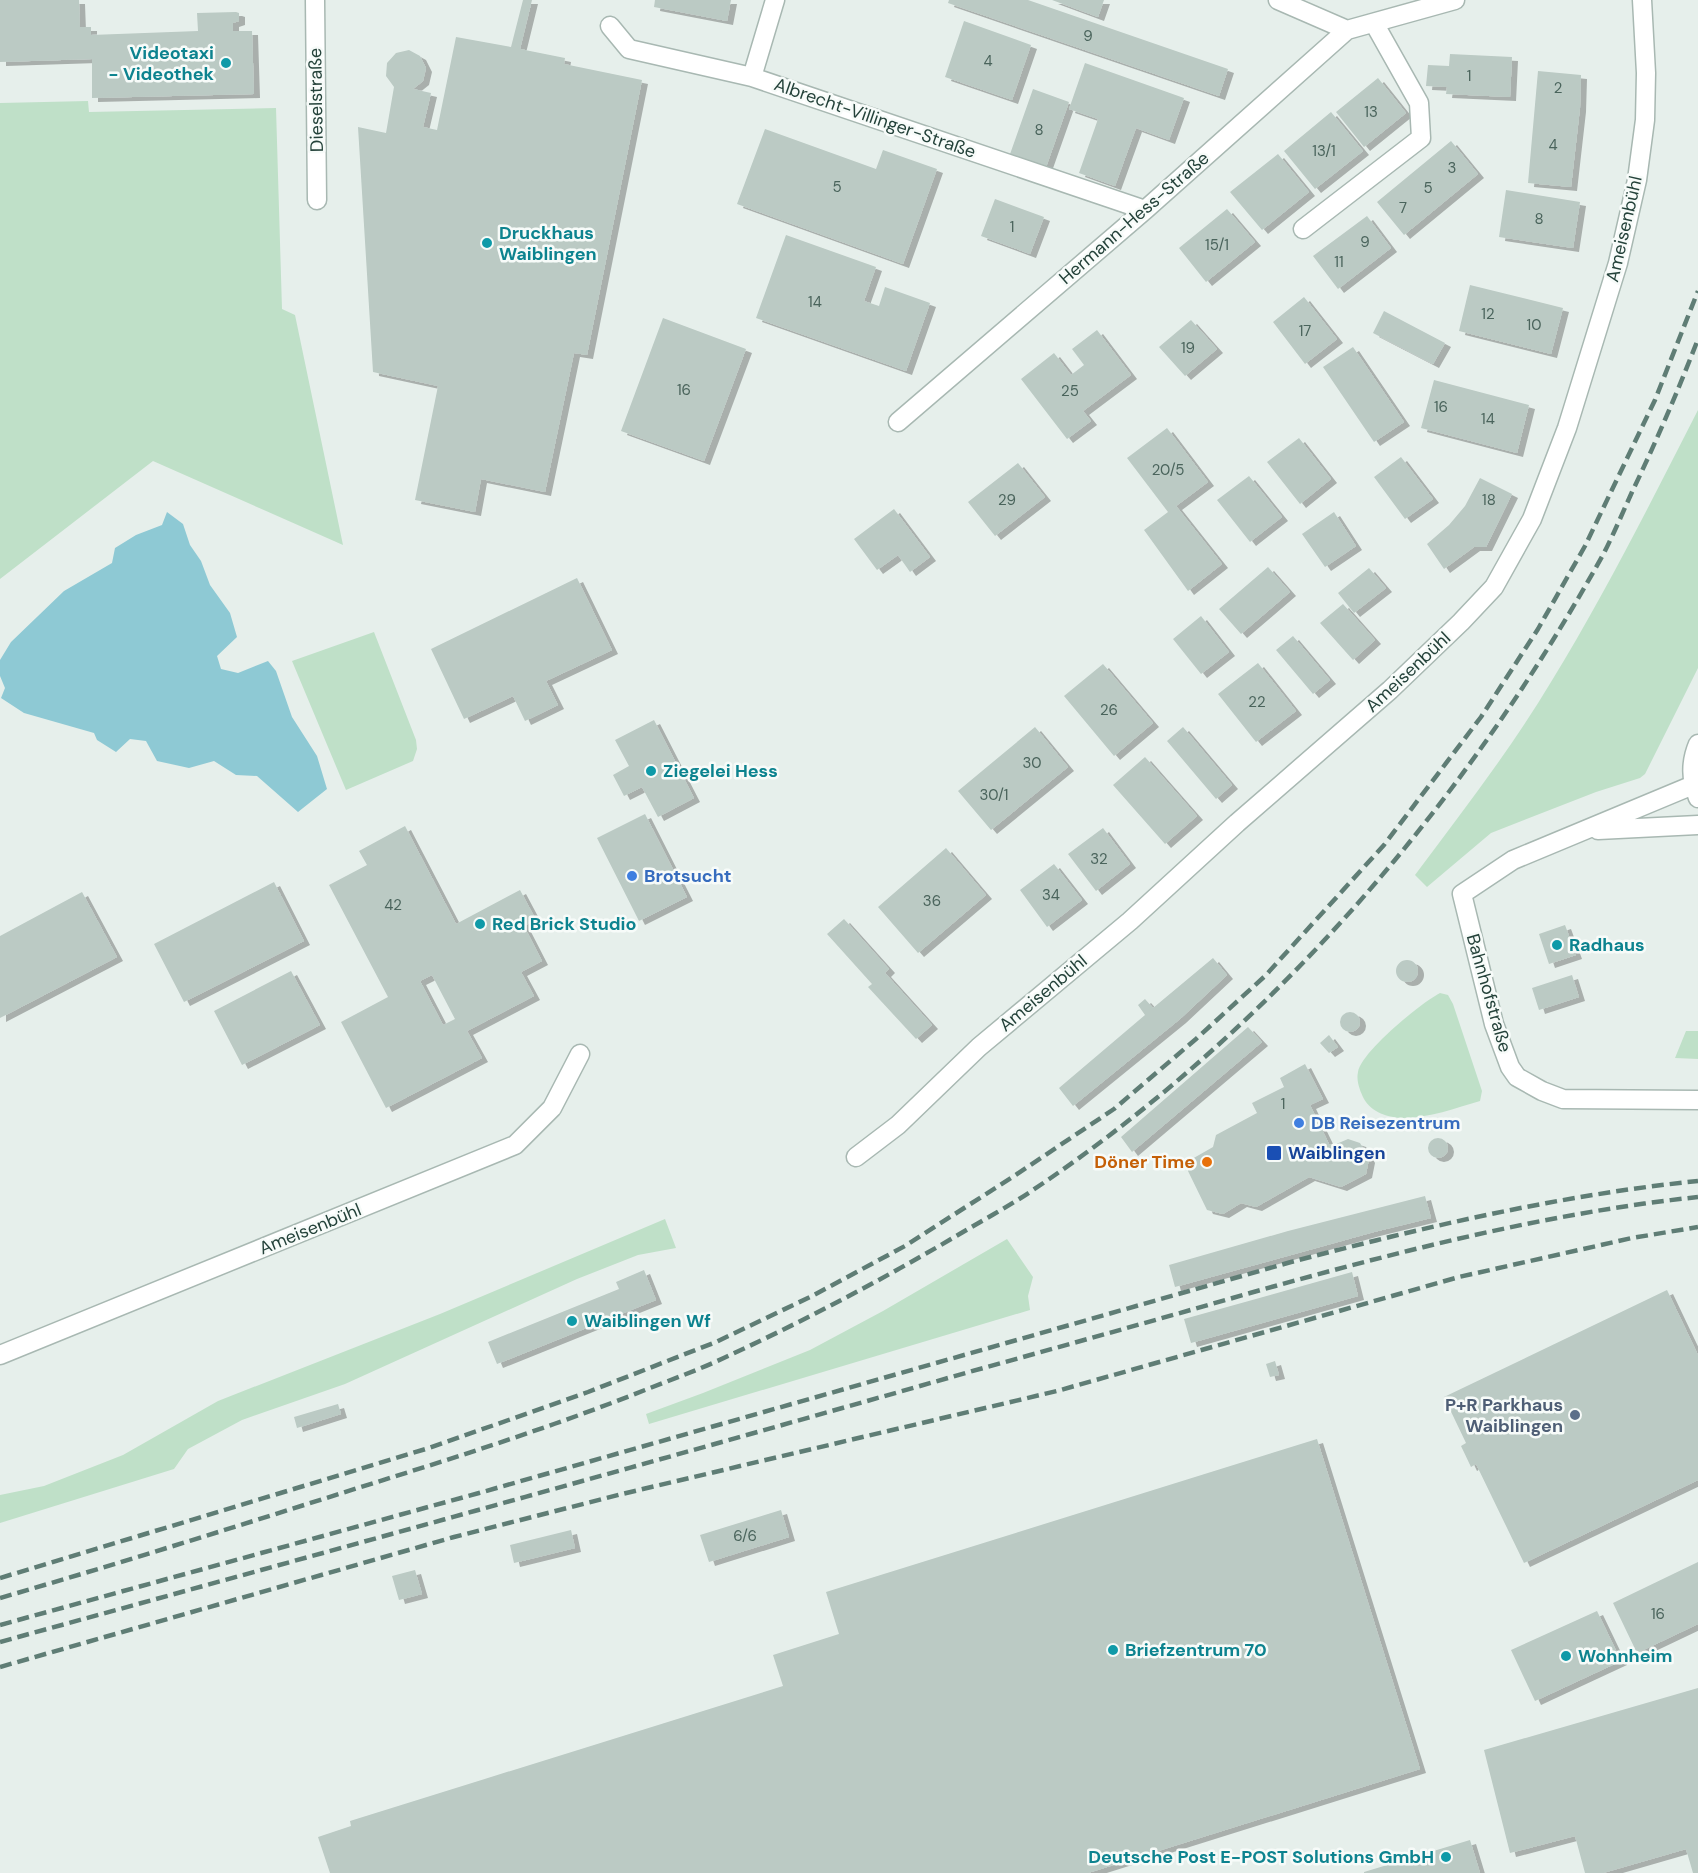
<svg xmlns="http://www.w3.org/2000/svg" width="1698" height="1873" viewBox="0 0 1698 1873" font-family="'DM Sans',sans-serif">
	<defs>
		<filter id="shadow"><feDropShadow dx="6" dy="4" stdDeviation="0" flood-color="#0004"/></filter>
	</defs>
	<rect width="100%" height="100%" fill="#e6efeb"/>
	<path fill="#bfe0c8" d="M88,101l1,11 187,-4 6,201 13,6 48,230 -190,-84 -153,118v-476z
		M1698,410v258l-53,106 -5,4 -44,14 -105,41 -64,54 -12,-12c47,-63 96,-126 136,-193 54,-88 100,-180 147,-272z
		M374,632l42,108 1,9 -4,12 -67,29 -54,-129z
		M1440,993l8,2 5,9 29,87 -2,10c-24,7 -51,17 -77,17 -14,0 -32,-6 -39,-19 -4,-8 -8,-18 -6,-27 3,-20 63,-69 82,-79z
		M1686,1031h12v28l-23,-1z
		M665,1219l11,29 -38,7 -61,24 -232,105 -103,36 -54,29 -14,20 -174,54v-28l44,-9 79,-31 95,-54 222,-87z
		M1007,1239l26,38 -5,19 2,14 -381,114 -3,-10 57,-21 107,-43 73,-39z"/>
	<path fill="#8ec9d4" d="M167,512l16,12 7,21 11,16 9,24 20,28 7,24 -20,19 4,13 17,4 30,-12 8,10 16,46 25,39 10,33 -29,23 -41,-36 -21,-1 -22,-14 -25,7 -32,-7 -11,-20 -16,-2 -14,13 -19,-12 -3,-7 -70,-20 -23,-15 4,-10 -5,-12v-16l11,-18 53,-51 48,-28 3,-15 21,-13 26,-10z"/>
	<path fill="#bbcac4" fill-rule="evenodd" filter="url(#shadow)" d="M0,0h79l1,27h11v8l107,-4 -1,-18 39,-1 3,1v8l-6,2v8h19l2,63 -162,4v-39l-92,3z
		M523,0h9l-12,49 45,9 -1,6 78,16 -55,275 -13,-2 -29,139 -64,-13 -6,33 -60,-12 23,-114 -65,-14 -15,-245 28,6 8,-46 -8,-11 1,-13 9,-10 13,-3 11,6 6,12 -3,13 -10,8 18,4 -8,34 14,3 19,-93 55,10z
		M655,0h76l-4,21 -73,-14z
		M949,0h79l200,69 -9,27 -271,-93z
		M1052,0h52l-6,17z
		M964,21l67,24 -19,55 -67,-23z
		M1450,54l62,3 -2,40 -64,-3 1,-7 -21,-1 2,-21 21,1z
		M1085,63l99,35 -15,42 -33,-12 -21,58 -36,-13 19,-54 -29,-10z
		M1538,71l43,4 -1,33 -9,79 -43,-4z
		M1378,78l28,35 -42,34 -28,-35z
		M1033,89l36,13 -24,68 -36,-13z
		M1331,112l32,39 -48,38 -31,-38z
		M765,129l111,40 7,-19 54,19 -34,95 -166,-60z
		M1451,141l27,33 -74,61 -27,-33z
		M1278,154l31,38 -47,38 -32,-38z
		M1506,190l74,12 -7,46 -74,-11z
		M995,199l49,18 -14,37 -49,-18z
		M1227,209l28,33 -49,40 -27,-34z
		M1367,216l24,32 -53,41 -25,-33z
		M786,235l90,32 -12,34 15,5 6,-19 45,16 -24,68 -150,-53z
		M1470,285l93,23 -12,46 -92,-23z
		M1304,297l33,42 -32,25 -32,-42z
		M1384,311l61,32 -12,21 -60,-31z
		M663,318l83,31 -42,112 -83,-30z
		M1191,320l26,29 -32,27 -26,-29z
		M1097,330l34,45 -48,36 8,10 -24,18 -46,-60 33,-26 17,22 13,-10 -12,-16z
		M1353,347l51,75 -30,20 -51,-75z
		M1434,380l95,25 -12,48 -96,-25z
		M1167,428l41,54 -32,24 46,58 -34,27 -44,-61 24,-18 -41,-54z
		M1299,438l32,41 -31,25 -33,-42z
		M1401,457l32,42 -28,20 -31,-42z
		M1018,463l27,34 -50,39 -27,-34z
		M1249,476l33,41 -32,25 -33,-42z
		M1480,478l32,16 -26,53h-12l-30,22 -17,-25 22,-19 16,-19z
		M894,509l36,48 -20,15 -12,-17 -21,15 -23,-31z
		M1334,512l22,34 -31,21 -23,-33z
		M1268,567l22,25 -49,42 -22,-25z
		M1369,568l17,20 -32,25 -16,-20z
		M577,578l35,72 -66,31 12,24 -33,16 -12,-25 -49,23 -33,-70z
		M1343,604l32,36 -22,20 -33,-37z
		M1201,616l28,36 -28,22 -28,-35z
		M1293,636l37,44 -17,14 -37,-44z
		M1258,663l38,48 -40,31 -38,-48z
		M1103,664l50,59 -39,33 -50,-60z
		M654,720l40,78 -36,19 -16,-30 -18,9 -11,-21 16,-9 -14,-26z
		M1035,727l33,40 -77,63 -33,-39z
		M1183,727l49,58 -16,14 -49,-58z
		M1145,757l52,59 -32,28 -52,-59z
		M645,814l42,83 -48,24 -42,-83z
		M405,826l51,98 64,-34 16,30 -12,6 18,35 -21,11 13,24 -67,35 15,27 -96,50 -45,-86 47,-25 -59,-112 38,-20 -8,-14zM432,975l23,44 -12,6 -23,-44z
		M1103,828l27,36 -34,27 -28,-37z
		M946,848l40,47 -68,58 -40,-46z
		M1054,864l28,36 -35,27 -27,-37z
		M274,882l30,59 -120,61 -30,-58z
		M82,892l35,65 -117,61v-82z
		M844,919l45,50 -4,4 47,52 -16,14 -48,-52 4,-3 -45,-50z
		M1565,925l11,30 -27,9 -10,-30z
		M1213,958l14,17 -47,44 -107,87 -14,-18 86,-73 -7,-10 7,-6 8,9z
		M1396 971a11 11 0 1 1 22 0a11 11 0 1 1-22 0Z
		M291,971l29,54 -78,40 -28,-54z
		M1572,975l7,22 -40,13 -7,-22z
		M1340 1022a10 10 0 1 1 20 0a10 10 0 1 1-20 0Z
		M1248,1027l14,15 -130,110 -11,-15z
		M1329,1035l9,12 -9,6 -9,-10z
		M1305,1064l18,35 -13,6 19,39 5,1 14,-6 12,4 9,16 -3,15 -25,13 -32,-10 -53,30 -15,-4 -18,11 -16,-4 -19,-39 4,-12 21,-12 3,-12 41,-22 -5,-10 32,-16 -4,-9z
		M1428 1148a10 10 0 1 1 20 0a10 10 0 1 1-20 0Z
		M1425,1196l6,22 -57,14 -199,55 -6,-22 119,-34z
		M644,1270l12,30 -159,64 -9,-22 131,-53 -3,-7z
		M1352,1272l6,24 -167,47 -7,-24z
		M1667,1290l31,65v125l-174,83 -48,-99 -5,3 -10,-21 5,-3 -22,-46z
		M1275,1361l4,14 -9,2 -4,-13z
		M338,1404l3,10 -44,14 -3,-11z
		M1317,1439l103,330 -332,104h-758l-12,-36 33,-11 -1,-5 433,-135 -10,-31 66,-21 -13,-42z
		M781,1510l8,27 -80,25 -9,-27z
		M571,1530l4,18 -61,15 -4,-18z
		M1698,1562v62l-61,29 -24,-50z
		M415,1570l7,24 -23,6 -7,-24z
		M1597,1611l24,50 -86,40 -24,-51z
		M1698,1688v185h-5l-7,-24 -83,24h-18l-10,-37 -65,17 -26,-103z
		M1470,1840l10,33h-116v-1z"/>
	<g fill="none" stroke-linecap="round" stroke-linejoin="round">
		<defs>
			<path id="minor" d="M315,0l2,200
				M1278,0l69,30
				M610,26l19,23 123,28 393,133
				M752,77l23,-77
				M1303,229l118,-91 -2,-35 -45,-80
				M898,422l247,-212 202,-180 108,-30
				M1698,783l-185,77 -51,34 32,130 16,43 7,10 25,14 21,8 135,1
				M1598,830l100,-5
				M856,1157l42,-32 81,-78 151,-126 107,-98 153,-133 71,-68 33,-35 38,-68 35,-91 51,-165 19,-83 8,-60 1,-47 -4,-73
				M0,1355l515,-210 37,-37 28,-54"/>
			<path id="tertiary" d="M1698,744c-8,19 -7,35 0,54"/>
		</defs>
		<use href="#minor" stroke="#a8b8b2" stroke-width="21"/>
		<use href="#tertiary" stroke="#a8b8b2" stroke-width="21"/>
		<use href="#minor" stroke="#fff" stroke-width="18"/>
		<use href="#tertiary" stroke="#fff" stroke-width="18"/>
		<path stroke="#5f7d75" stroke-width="4.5" stroke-dasharray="12 6" stroke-linecap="butt" d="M0,1578l429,-130 159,-56 128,-50 96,-46 93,-50 109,-70 100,-67 82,-70 69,-63 119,-131 97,-128 57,-88 47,-83 70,-146 43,-109
			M0,1598c121,-35 241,-73 361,-111 96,-30 191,-60 284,-97 28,-11 56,-21 83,-34 80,-37 159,-79 235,-124 22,-13 46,-26 67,-40 240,-160 435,-388 574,-639 10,-20 19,-41 28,-61 24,-50 46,-101 66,-153
			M0,1625l479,-132 812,-231c134,-35 269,-67 407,-81
			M0,1642c323,-89 647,-178 969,-270 94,-26 187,-52 281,-79 147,-41 296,-80 448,-96
			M0,1667l454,-130 168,-43 435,-103 402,-114 173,-39 66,-11"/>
	</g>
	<g fill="#0f9aa8" stroke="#f7fbf9" stroke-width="2">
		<circle cx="226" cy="63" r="6"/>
		<circle cx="487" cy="243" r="6"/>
		<circle cx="651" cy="771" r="6"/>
		<circle cx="480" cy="924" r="6"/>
		<circle cx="1557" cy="945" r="6"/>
		<circle cx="572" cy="1321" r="6"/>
		<circle cx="1113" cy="1650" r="6"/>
		<circle cx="1566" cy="1656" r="6"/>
		<circle cx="1446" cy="1857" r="6"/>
	</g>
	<g fill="#3f7fe0" stroke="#f7fbf9" stroke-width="2">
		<circle cx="632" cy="876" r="6"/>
		<circle cx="1299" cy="1123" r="6"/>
	</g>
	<rect fill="#1a4fb4" stroke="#f7fbf9" stroke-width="2" x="1266" y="1145" width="16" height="16" rx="3"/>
	<circle fill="#e8710a" stroke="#f7fbf9" stroke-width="2" cx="1207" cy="1162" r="6"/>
	<circle fill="#5c6f8a" stroke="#f7fbf9" stroke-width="2" cx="1575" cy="1415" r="6"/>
	<g text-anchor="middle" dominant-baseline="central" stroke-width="5" stroke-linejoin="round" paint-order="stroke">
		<g font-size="15" fill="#4a645c">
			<text x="1088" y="36">9</text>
			<text x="988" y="61">4</text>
			<text x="1469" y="76">1</text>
			<text x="1558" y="88">2</text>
			<text x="1371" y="112">13</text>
			<text x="1039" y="130">8</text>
			<text x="1553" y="145">4</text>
			<text x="1324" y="151">13/1</text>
			<text x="1452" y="168">3</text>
			<text x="837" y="187">5</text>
			<text x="1428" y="188">5</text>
			<text x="1403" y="208">7</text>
			<text x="1539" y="219">8</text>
			<text x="1012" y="227">1</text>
			<text x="1365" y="242">9</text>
			<text x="1217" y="245">15/1</text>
			<text x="1339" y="262">11</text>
			<text x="815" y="302">14</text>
			<text x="1488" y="314">12</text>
			<text x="1534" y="325">10</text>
			<text x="1305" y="331">17</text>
			<text x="1188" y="348">19</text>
			<text x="684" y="390">16</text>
			<text x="1070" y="391">25</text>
			<text x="1441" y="407">16</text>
			<text x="1488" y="419">14</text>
			<text x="1168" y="470">20/5</text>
			<text x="1007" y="500">29</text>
			<text x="1489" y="500">18</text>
			<text x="1257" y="702">22</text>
			<text x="1109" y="710">26</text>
			<text x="1032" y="763">30</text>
			<text x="994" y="795">30/1</text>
			<text x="1099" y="859">32</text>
			<text x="1051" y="895">34</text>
			<text x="932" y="901">36</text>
			<text x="393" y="905">42</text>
			<text x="1283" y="1104">1</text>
			<text x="745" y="1536">6/6</text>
			<text x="1658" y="1614">16</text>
		</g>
		<g font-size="18" font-weight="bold" fill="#0d838f" stroke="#f7fbf9" text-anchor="start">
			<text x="214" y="53" text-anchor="end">Videotaxi<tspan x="214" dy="21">- Videothek</tspan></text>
			<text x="499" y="233">Druckhaus<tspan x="499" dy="21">Waiblingen</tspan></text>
			<text x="663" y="771">Ziegelei Hess</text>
			<text x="492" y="924">Red Brick Studio</text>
			<text x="1569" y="945">Radhaus</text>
			<text x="584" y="1321">Waiblingen Wf</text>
			<text x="1125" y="1650">Briefzentrum 70</text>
			<text x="1578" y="1656">Wohnheim</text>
			<text x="1434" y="1857" text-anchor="end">Deutsche Post E-POST Solutions GmbH</text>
		</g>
		<g font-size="18" fill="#24423a" stroke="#f7fbf9">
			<text transform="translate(316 100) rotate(-91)">Dieselstraße</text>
			<text transform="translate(875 118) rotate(19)">Albrecht-Villinger-Straße</text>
			<text transform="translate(1134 218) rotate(-41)">Hermann-Hess-Straße</text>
			<text transform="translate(1624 229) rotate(-77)">Ameisenbühl</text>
			<text transform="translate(1408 672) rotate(-43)">Ameisenbühl</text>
			<text transform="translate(1043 993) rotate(-40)">Ameisenbühl</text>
			<text transform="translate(1489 993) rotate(74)">Bahnhofstraße</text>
			<text transform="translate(310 1229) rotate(-22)">Ameisenbühl</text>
		</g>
		<g font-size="18" font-weight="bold" fill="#366cbe" stroke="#f7fbf9" text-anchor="start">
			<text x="644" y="876">Brotsucht</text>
			<text x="1311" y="1123">DB Reisezentrum</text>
		</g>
		<g font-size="18" font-weight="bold" fill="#164399" stroke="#f7fbf9" text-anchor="start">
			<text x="1288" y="1153">Waiblingen</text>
		</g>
		<g font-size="18" font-weight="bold" fill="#c56008" stroke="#f7fbf9" text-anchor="end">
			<text x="1195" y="1162">Döner Time</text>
		</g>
		<g font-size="18" font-weight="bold" fill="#4e5e75" stroke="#f7fbf9" text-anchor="end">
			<text x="1563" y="1405">P+R Parkhaus<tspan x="1563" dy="21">Waiblingen</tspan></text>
		</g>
	</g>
</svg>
